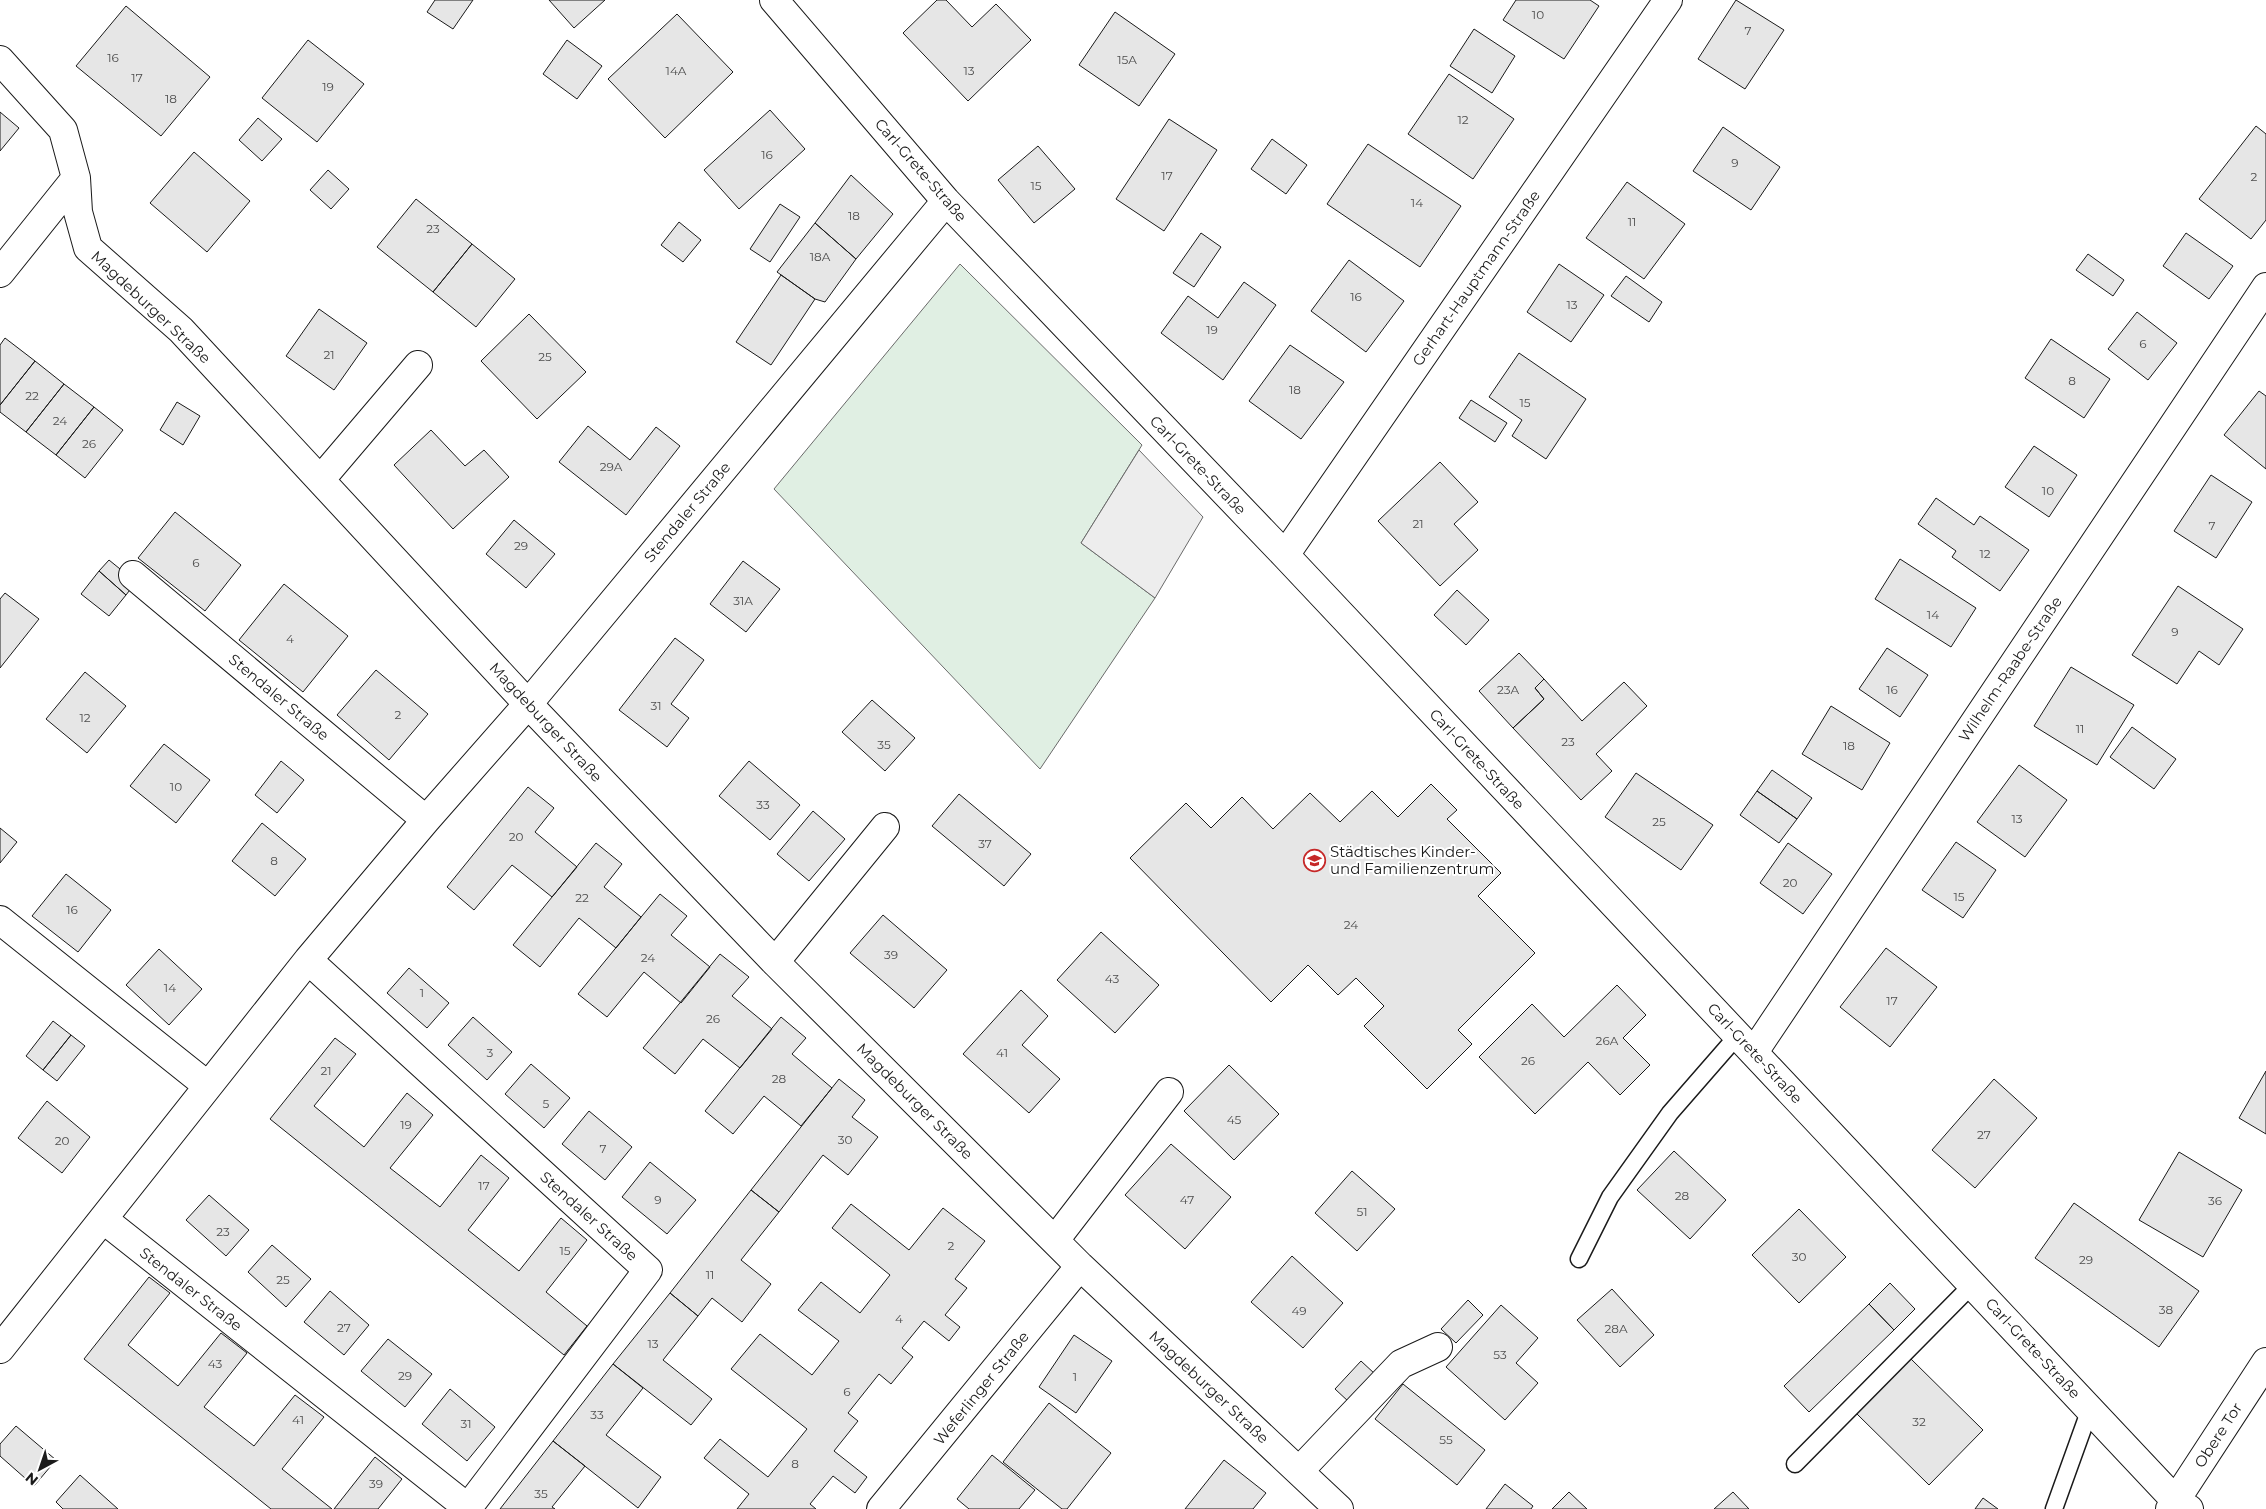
<svg xmlns="http://www.w3.org/2000/svg" width="2266" height="1509" viewBox="0 0 2266 1509" font-family="Montserrat,sans-serif">
	<rect width="100%" height="100%" fill="#fff"/>
	<path fill="#e0efe3" stroke="#6a6a6a" d="M960,264l182,181 -61,98 74,55 -115,171 -266,-280z"/>
	<path fill="#ededed" stroke="#6a6a6a" d="M1139,450l64,67 -48,81 -74,-55z"/>
	<path fill="#e6e6e6" stroke="#1a1a1a" d="M435,0h38l-20,29 -26,-17z
		M549,0h56l-31,28z
		M937,0h9l26,27 24,-23 35,36 -63,61 -65,-68z
		M1516,0h74l9,6 -35,53 -61,-39z
		M1736,0l48,30 -39,59 -47,-30z
		M126,6l84,71 -49,59 -85,-70z
		M1115,12l60,42 -36,52 -60,-41z
		M677,14l56,58 -68,66 -57,-59z
		M1474,29l41,27 -23,37 -42,-27z
		M308,40l56,44 -47,58 -55,-44z
		M567,40l35,26 -25,33 -34,-25z
		M1449,74l65,45 -41,60 -65,-45z
		M770,110l35,39 -66,60 -35,-39z
		M0,112l19,16 -19,23z
		M258,118l24,21 -20,22 -23,-21z
		M1169,119l48,31 -53,81 -48,-32z
		M2256,126l10,8v86l-15,19 -52,-40z
		M1723,127l57,40 -29,43 -58,-39z
		M1272,139l35,26 -21,29 -35,-25z
		M1368,144l93,62 -41,61 -93,-63z
		M1038,146l37,43 -41,34 -36,-43z
		M194,152l56,49 -43,51 -57,-49z
		M328,170l21,19 -18,20 -21,-19z
		M851,175l42,39 -37,45 -41,-36z
		M1627,182l58,42 -41,55 -58,-41z
		M416,199l56,45 -39,48 -56,-45z
		M780,204l20,13 -30,45 -20,-13z
		M679,222l22,18 -18,22 -22,-17z
		M815,223l41,36 -31,43 -10,-3 -38,-27z
		M1201,233l20,14 -27,40 -21,-14z
		M2186,233l47,33 -24,33 -46,-33z
		M472,244l43,35 -39,48 -43,-35z
		M2088,254l36,26 -11,16 -37,-26z
		M1349,260l55,41 -38,51 -55,-41z
		M1559,264l45,31 -33,47 -44,-30z
		M781,275l34,24 -44,66 -35,-23z
		M1626,276l36,26 -13,20 -38,-26z
		M1244,282l32,23 -53,75 -62,-47 27,-37 30,22z
		M319,309l48,34 -33,47 -48,-34z
		M2137,312l40,31 -29,37 -40,-31z
		M529,314l57,58 -49,47 -56,-58z
		M5,338l30,23 -35,44v-60z
		M2051,339l59,40 -26,39 -59,-40z
		M1290,345l54,37 -43,57 -52,-38z
		M1519,353l67,46 -40,60 -34,-23 10,-16 -33,-23z
		M35,361l29,23 -38,48 -26,-20v-7z
		M64,384l30,23 -38,48 -30,-23z
		M2259,391l7,5v73l-42,-34z
		M1471,400l36,23 -12,19 -36,-24z
		M177,402l23,14 -17,29 -23,-15z
		M94,407l29,23 -38,48 -29,-23z
		M588,426l42,34 26,-33 24,19 -54,69 -67,-53z
		M431,430l34,36 19,-16 25,27 -56,52 -59,-64z
		M2034,446l43,29 -28,42 -44,-30z
		M1440,462l38,40 -24,22 24,26 -38,36 -62,-65z
		M2211,475l41,27 -36,56 -42,-27z
		M1936,498l38,27 6,-9 49,34 -29,41 -48,-34 4,-6 -38,-27z
		M175,512l66,53 -36,46 -67,-53z
		M514,520l41,34 -29,34 -40,-34z
		M1900,559l76,49 -25,39 -76,-48z
		M109,560l27,22 -10,13 -27,-24z
		M743,561l37,28 -34,43 -36,-28z
		M99,571l27,24 -17,21 -28,-22z
		M284,584l64,52 -45,56 -64,-52z
		M2178,586l65,43 -24,36 -20,-14 -22,33 -45,-29z
		M1457,590l32,30 -23,25 -32,-30z
		M5,593l34,26 -39,49v-69z
		M675,638l29,22 -33,44 18,14 -22,29 -48,-37z
		M1887,648l41,27 -28,42 -41,-28z
		M1519,653l25,26 -9,9 9,11 -31,29 -34,-37z
		M2071,667l63,38 -37,60 -63,-39z
		M376,670l52,44 -39,46 -52,-45z
		M85,672l41,34 -39,47 -41,-34z
		M1544,679l38,42 42,-39 23,24 -51,48 16,17 -31,29 -68,-72 31,-29 -9,-11z
		M872,700l43,38 -30,33 -43,-39z
		M1831,706l59,37 -28,47 -60,-36z
		M2132,727l44,32 -22,30 -44,-32z
		M164,744l46,36 -34,43 -46,-37z
		M281,761l23,19 -27,33 -22,-18z
		M749,761l51,44 -30,35 -51,-44z
		M2019,765l48,35 -42,57 -48,-35z
		M1772,770l40,28 -15,21 -40,-28z
		M1636,773l77,52 -32,45 -76,-53z
		M1431,784l26,26 -10,9 54,54 -23,23 57,57 -77,77 14,14 -45,45 -63,-63 20,-20 -28,-28 -18,17 -30,-30 -37,37 -141,-144 56,-55 25,25 31,-31 31,32 37,-36 30,29 32,-31 26,26z
		M528,787l26,21 -19,24 42,35 -25,30 -40,-32 -38,45 -27,-23z
		M1757,791l40,28 -18,24 -39,-28z
		M959,794l72,60 -27,32 -72,-60z
		M813,811l32,28 -36,42 -32,-27z
		M262,823l44,36 -31,37 -43,-35z
		M0,828l17,14 -17,21z
		M1956,842l40,28 -33,48 -41,-28z
		M596,843l26,21 -18,23 37,30 -25,31 -37,-30 -39,49 -27,-22z
		M1788,843l44,31 -29,40 -43,-31z
		M66,874l45,36 -33,42 -46,-36z
		M660,894l27,22 -16,19 39,32 -29,36 -37,-31 -37,45 -29,-23z
		M883,915l64,55 -33,38 -64,-55z
		M1101,932l58,53 -44,48 -58,-53z
		M1886,948l51,39 -47,60 -50,-40z
		M159,949l43,40 -33,36 -43,-40z
		M720,954l29,23 -17,19 40,33 -32,39 -37,-29 -28,35 -32,-26z
		M409,968l40,35 -22,25 -40,-35z
		M1617,985l29,30 -23,23 27,27 -30,30 -32,-33 -53,52 -56,-57 53,-53 32,33z
		M1021,990l27,26 -26,29 38,34 -31,34 -66,-59z
		M473,1017l39,35 -25,28 -39,-35z
		M781,1017l25,21 -14,16 40,34 -31,38 -37,-30 -31,38 -28,-23z
		M53,1021l18,14 -28,35 -17,-14z
		M71,1035l14,11 -28,35 -14,-11z
		M335,1038l21,16 -42,52 50,41 43,-54 26,22 -43,53 50,39 41,-52 28,23 -41,52 51,41 42,-53 26,22 -41,52 41,34 -23,29 -294,-236z
		M531,1064l39,34 -26,30 -39,-34z
		M1229,1065l50,49 -45,46 -50,-49z
		M2266,1071v63l-27,-16z
		M839,1079l26,21 -13,17 26,20 -30,38 -25,-20 -44,57 -28,-22z
		M1994,1079l43,39 -62,70 -43,-38z
		M47,1101l43,36 -28,36 -44,-35z
		M589,1111l43,36 -27,33 -43,-36z
		M1171,1144l60,53 -46,52 -60,-54z
		M1674,1151l52,49 -36,39 -53,-49z
		M2179,1152l63,38 -39,67 -64,-37z
		M650,1162l46,38 -29,34 -45,-37z
		M1352,1171l43,38 -38,42 -42,-38z
		M751,1190l28,22 -38,48 30,24 -29,38 -30,-24 -14,18 -28,-23z
		M209,1195l40,35 -23,26 -40,-36z
		M2074,1203l125,88 -40,56 -124,-89z
		M851,1204l58,46 34,-42 42,33 -30,38 12,9 -22,27 15,12 -11,14 -25,-20 -22,27 11,9 -22,27 -12,-10 -31,39 10,8 -24,30 33,26 -12,16 -22,-17 -23,28 6,5h-79l12,-15 -45,-36 16,-19 48,38 39,-48 -76,-60 29,-35 52,41 27,-34 -41,-31 23,-28 39,31 30,-38 -58,-47z
		M1799,1209l47,48 -47,46 -47,-48z
		M272,1245l39,34 -25,28 -38,-35z
		M1292,1256l51,47 -40,45 -52,-46z
		M149,1277l21,16 -42,52 50,41 43,-53 26,20 -43,54 50,39 41,-51 29,22 -42,52 50,40h-61l-187,-150z
		M1890,1283l25,26 -21,21 -25,-26z
		M1612,1289l42,46 -34,32 -43,-47z
		M330,1291l39,34 -25,30 -40,-33z
		M670,1293l28,23 -35,44 49,39 -21,26 -78,-61z
		M1468,1300l15,15 -27,28 -15,-14z
		M1869,1304l25,26 -85,82 -25,-26z
		M1501,1305l37,33 -22,25 22,20 -33,37 -59,-53z
		M1074,1335l38,26 -36,52 -37,-26z
		M388,1339l44,35 -27,33 -44,-36z
		M1910,1358l73,72 -54,55 -73,-72z
		M1361,1361l14,13 -26,28 -14,-13z
		M613,1364l30,24 -37,47 55,42 -23,31 -85,-67z
		M1403,1384l82,66 -28,35 -82,-66z
		M450,1389l45,38 -28,34 -45,-37z
		M1049,1403l62,50 -44,56h-5l-59,-47z
		M16,1426l40,34 -22,26 -34,-30v-12z
		M553,1441l32,25 -33,41 3,2h-55z
		M992,1455l43,35 -16,19h-50l-12,-10z
		M375,1457l27,22 -24,30h-44z
		M1224,1460l42,33 -13,16h-68z
		M80,1475l38,34h-55l-7,-7z
		M1505,1484l28,22 -2,3h-45z
		M1569,1492l18,17h-35z
		M1733,1492l16,17h-35z
		M1983,1498l15,11h-23z"/>
	<g fill="none" stroke-linecap="round" stroke-linejoin="round">
		<defs>
			<path id="service" d="M1579,1259l31,-62 60,-84 68,-78
				M1795,1464l178,-180
				M2054,1509l36,-100"/>
			<path id="minor" d="M774,0l172,201 339,354 890,945 14,9
				M0,60l63,70 13,48 2,34 10,36 93,82 347,374 247,258 305,304 259,243
				M0,273l76,-95
				M321,479l97,-114
				M1285,555l383,-555
				M133,575l293,245
				M0,920l208,166
				M308,960l340,310 -181,239
				M775,962l110,-135
				M1754,1052l512,-765
				M103,1219l365,289
				M1055,1240l114,-148
				M0,1349l308,-389 118,-140 102,-116 418,-503
				M1299,1471l102,-107 37,-17
				M881,1509l199,-243
				M2170,1509l96,-147"/>
		</defs>
		<use href="#service" stroke="#1a1a1a" stroke-width="19"/>
		<use href="#minor" stroke="#1a1a1a" stroke-width="30"/>
		<use href="#service" stroke="#fff" stroke-width="16"/>
		<use href="#minor" stroke="#fff" stroke-width="28"/>
	</g>
	<defs>
		<symbol id="school-ring" viewBox="-11 -11 22 22"><circle r="9.5" fill="#fff" stroke="#c62828" stroke-width="1.5"/><path d="M0-5L7-2L0 1L-7-2ZM-4 1L0 2.5L4 1V4Q0 6-4 4Z" fill="#c62828"/></symbol>
	</defs>
	<g fill-rule="evenodd">
		<use href="#school-ring" x="1302" y="848" width="25" height="25"/>
	</g>
	<g text-anchor="middle" dominant-baseline="central" stroke-width="4" stroke-linejoin="round" paint-order="stroke">
		<g font-size="12" fill="#4d4d4d">
			<text x="1538" y="14">10</text>
			<text x="1748" y="30">7</text>
			<text x="113" y="57">16</text>
			<text x="1127" y="59">15A</text>
			<text x="676" y="70">14A</text>
			<text x="969" y="70">13</text>
			<text x="137" y="77">17</text>
			<text x="328" y="86">19</text>
			<text x="171" y="98">18</text>
			<text x="1463" y="119">12</text>
			<text x="767" y="154">16</text>
			<text x="1735" y="162">9</text>
			<text x="1167" y="175">17</text>
			<text x="2254" y="176">2</text>
			<text x="1036" y="185">15</text>
			<text x="1417" y="202">14</text>
			<text x="854" y="215">18</text>
			<text x="1632" y="221">11</text>
			<text x="433" y="228">23</text>
			<text x="820" y="256">18A</text>
			<text x="1356" y="296">16</text>
			<text x="1572" y="304">13</text>
			<text x="1212" y="329">19</text>
			<text x="2143" y="343">6</text>
			<text x="329" y="354">21</text>
			<text x="545" y="356">25</text>
			<text x="2072" y="380">8</text>
			<text x="1295" y="389">18</text>
			<text x="32" y="395">22</text>
			<text x="1525" y="402">15</text>
			<text x="60" y="420">24</text>
			<text x="89" y="443">26</text>
			<text x="611" y="466">29A</text>
			<text x="2048" y="490">10</text>
			<text x="1418" y="523">21</text>
			<text x="2212" y="525">7</text>
			<text x="521" y="545">29</text>
			<text x="1985" y="553">12</text>
			<text x="196" y="562">6</text>
			<text x="743" y="600">31A</text>
			<text x="1933" y="614">14</text>
			<text x="2175" y="631">9</text>
			<text x="290" y="638">4</text>
			<text x="1508" y="689">23A</text>
			<text x="1892" y="689">16</text>
			<text x="656" y="705">31</text>
			<text x="398" y="714">2</text>
			<text x="85" y="717">12</text>
			<text x="2080" y="728">11</text>
			<text x="1568" y="741">23</text>
			<text x="884" y="744">35</text>
			<text x="1849" y="745">18</text>
			<text x="176" y="786">10</text>
			<text x="763" y="804">33</text>
			<text x="2017" y="818">13</text>
			<text x="1659" y="821">25</text>
			<text x="516" y="836">20</text>
			<text x="985" y="843">37</text>
			<text x="274" y="860">8</text>
			<text x="1790" y="882">20</text>
			<text x="1959" y="896">15</text>
			<text x="582" y="897">22</text>
			<text x="72" y="909">16</text>
			<text x="1351" y="924">24</text>
			<text x="891" y="954">39</text>
			<text x="648" y="957">24</text>
			<text x="1112" y="978">43</text>
			<text x="170" y="987">14</text>
			<text x="422" y="992">1</text>
			<text x="1892" y="1000">17</text>
			<text x="713" y="1018">26</text>
			<text x="1607" y="1040">26A</text>
			<text x="490" y="1052">3</text>
			<text x="1002" y="1052">41</text>
			<text x="1528" y="1060">26</text>
			<text x="326" y="1070">21</text>
			<text x="779" y="1078">28</text>
			<text x="546" y="1103">5</text>
			<text x="1234" y="1119">45</text>
			<text x="406" y="1124">19</text>
			<text x="1984" y="1134">27</text>
			<text x="845" y="1139">30</text>
			<text x="62" y="1140">20</text>
			<text x="603" y="1148">7</text>
			<text x="484" y="1185">17</text>
			<text x="1682" y="1195">28</text>
			<text x="658" y="1199">9</text>
			<text x="1187" y="1199">47</text>
			<text x="2215" y="1200">36</text>
			<text x="1362" y="1211">51</text>
			<text x="223" y="1231">23</text>
			<text x="951" y="1245">2</text>
			<text x="565" y="1250">15</text>
			<text x="1799" y="1256">30</text>
			<text x="2086" y="1259">29</text>
			<text x="710" y="1274">11</text>
			<text x="283" y="1279">25</text>
			<text x="2166" y="1309">38</text>
			<text x="1299" y="1310">49</text>
			<text x="899" y="1318">4</text>
			<text x="344" y="1327">27</text>
			<text x="1616" y="1328">28A</text>
			<text x="653" y="1343">13</text>
			<text x="1500" y="1354">53</text>
			<text x="215" y="1363">43</text>
			<text x="405" y="1375">29</text>
			<text x="1075" y="1376">1</text>
			<text x="847" y="1391">6</text>
			<text x="597" y="1414">33</text>
			<text x="298" y="1419">41</text>
			<text x="1919" y="1421">32</text>
			<text x="466" y="1423">31</text>
			<text x="1446" y="1439">55</text>
			<text x="795" y="1463">8</text>
			<text x="376" y="1483">39</text>
			<text x="541" y="1493">35</text>
		</g>
		<g font-size="15" fill="#1a1a1a" stroke="#fff">
			<text transform="translate(921 170) rotate(49)">Carl-Grete-Straße</text>
			<text transform="translate(1476 278) rotate(-55)">Gerhart-Hauptmann-Straße</text>
			<text transform="translate(151 307) rotate(43)">Magdeburger Straße</text>
			<text transform="translate(1198 465) rotate(46)">Carl-Grete-Straße</text>
			<text transform="translate(687 512) rotate(-50)">Stendaler Straße</text>
			<text transform="translate(2010 669) rotate(-56)">Wilhelm-Raabe-Straße</text>
			<text transform="translate(279 697) rotate(40)">Stendaler Straße</text>
			<text transform="translate(546 722) rotate(47)">Magdeburger Straße</text>
			<text transform="translate(1477 759) rotate(47)">Carl-Grete-Straße</text>
			<text transform="translate(1755 1053) rotate(47)">Carl-Grete-Straße</text>
			<text transform="translate(915 1101) rotate(45)">Magdeburger Straße</text>
			<text transform="translate(589 1216) rotate(42)">Stendaler Straße</text>
			<text transform="translate(191 1289) rotate(38)">Stendaler Straße</text>
			<text transform="translate(2033 1348) rotate(47)">Carl-Grete-Straße</text>
			<text transform="translate(1209 1387) rotate(43)">Magdeburger Straße</text>
			<text transform="translate(981 1388) rotate(-51)">Weferlinger Straße</text>
			<text transform="translate(2218 1435) rotate(-57)">Obere Tor</text>
		</g>
		<g font-size="15" fill="#1a1a1a" stroke="#fff" text-anchor="start">
			<text x="1330" y="851">Städtisches Kinder-<tspan x="1330" dy="17">und Familienzentrum</tspan></text>
		</g>
	</g>
	<g transform="translate(40 1469) rotate(220)" stroke="#ffffff" stroke-width="4" paint-order="stroke">
	<path d="M0-4L9 19L0 12L-9 19Z" fill="#1a1a1a"/>
	<text y="-8" font-size="14" font-weight="bold" text-anchor="middle" fill="#1a1a1a">N</text>
	</g>
</svg>
